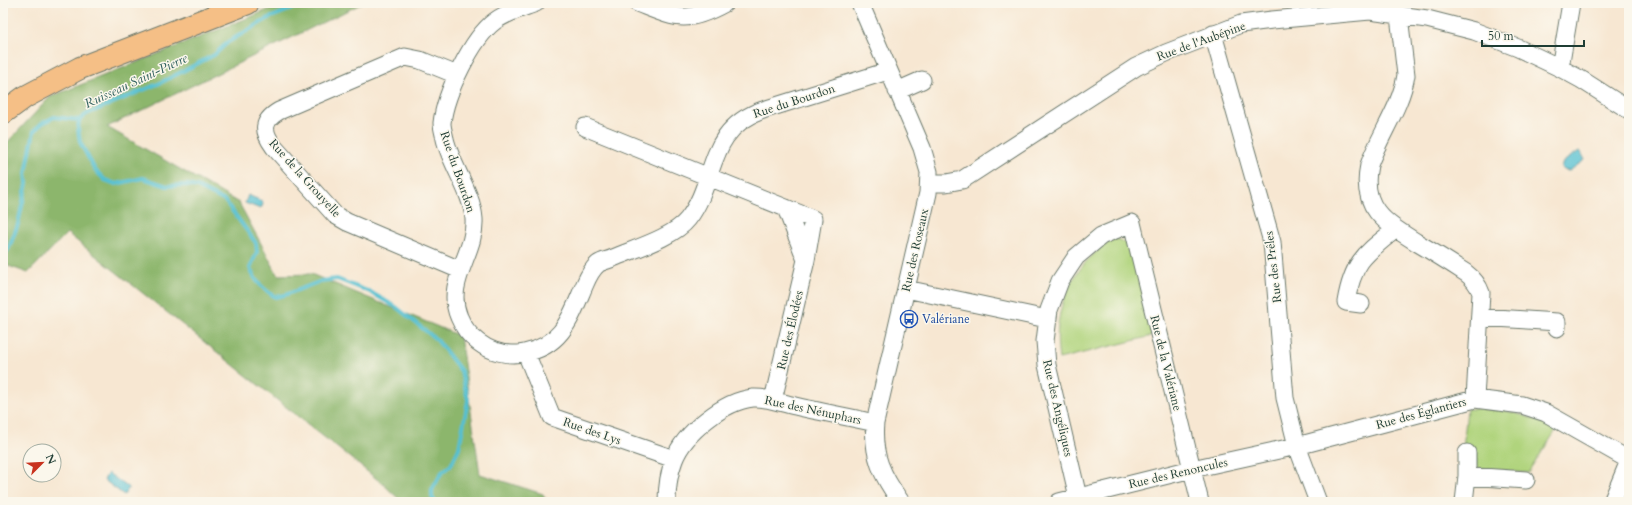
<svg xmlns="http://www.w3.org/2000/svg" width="1632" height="505" viewBox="0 0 1632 505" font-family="Cardo,serif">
	<rect width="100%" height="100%" fill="#fbf7ec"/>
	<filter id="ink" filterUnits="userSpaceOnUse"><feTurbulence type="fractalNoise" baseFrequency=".025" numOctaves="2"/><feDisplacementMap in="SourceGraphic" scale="8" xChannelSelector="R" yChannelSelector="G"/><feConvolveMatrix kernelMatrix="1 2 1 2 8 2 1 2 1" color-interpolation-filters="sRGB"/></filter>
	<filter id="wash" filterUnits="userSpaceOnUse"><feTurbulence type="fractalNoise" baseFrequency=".012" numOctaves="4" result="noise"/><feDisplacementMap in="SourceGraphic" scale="16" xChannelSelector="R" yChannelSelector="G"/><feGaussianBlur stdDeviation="0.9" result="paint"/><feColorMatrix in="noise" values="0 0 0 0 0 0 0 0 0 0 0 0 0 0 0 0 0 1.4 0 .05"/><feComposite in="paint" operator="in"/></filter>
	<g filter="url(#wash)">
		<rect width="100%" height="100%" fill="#f7e7d2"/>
		<path fill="#b0d47d" stroke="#688858" d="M1115,238l19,9 22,88 -97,24c-8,-50 13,-95 56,-121z
			M1489,408c27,4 43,9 68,21l-29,44 -48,-4 -4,-4 1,-15 -14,-1 4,-40z"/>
		<path fill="#8cb66c" stroke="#567a50" d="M285,3h78l-256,124 132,76 39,72 33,-1 149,62 20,138 63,20 4,8h-145l-19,-18 -316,-251 -39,40 -25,-9v-117l47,-50z"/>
		<path fill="#55c0d1" stroke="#3a7e82" d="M1579,151l2,1 4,8 -16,11 -6,-1 -2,-2 2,-6z
			M248,195l14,6 1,3 -1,3 -4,1 -13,-5z
			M108,473l21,15 -5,7 -20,-15z"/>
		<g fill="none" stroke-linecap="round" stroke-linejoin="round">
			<path stroke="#55c0d1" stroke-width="4" d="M307,3l-38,15 -41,24 -14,13 -54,28 -73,31 -8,6 -1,9 2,13 15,28 10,10 11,4 27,-6 24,8 20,-1 10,2 28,14 31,42 1,9 -7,16c5,14 14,21 25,29l10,-2 36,-14 16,-2 33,13 26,15 41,33 24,31 7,29 -9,48 -8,17 -9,7 -10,18v7l3,5
				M3,257l6,-9 9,-24 9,-41 -1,-10 8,-42 7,-7 13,-7 25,3"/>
		</g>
	</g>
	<g filter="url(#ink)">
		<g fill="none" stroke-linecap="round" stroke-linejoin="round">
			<defs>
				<path id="minor" d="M536,3c-13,5 -29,9 -41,18 -23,17 -50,73 -53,102 0,5 2,11 3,16 6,26 27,53 29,80 2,34 -30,63 -15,98 4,10 10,18 19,25 13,10 30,14 46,11 39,-7 47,-37 61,-69 3,-7 7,-15 13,-20 4,-3 11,-4 15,-6 21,-9 61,-21 75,-39 30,-39 17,-89 75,-109l125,-39
					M637,3c39,15 48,22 88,0
					M860,3l62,145 7,24 -1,21 -53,230c-3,32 7,53 26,79
					M1399,16l7,59c-5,32 -26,59 -37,90 -9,42 15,57 47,77 17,10 33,20 50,31 8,6 12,11 15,20l-6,106
					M1213,34l59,208 13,156 12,48 21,56
					M1560,68l11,-65
					M457,75l-37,-15 -15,-3 -126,54c-17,10 -17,20 -5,36l61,68 12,7 113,48
					M897,91l25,-11
					M585,127l228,92 -7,41 -33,140
					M929,183h17l16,-3 174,-113 30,-14 75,-29 31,-4 98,-9 57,8 47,12 44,17 42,20 22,12 47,30
					M786,208l20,52
					M906,289l141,30
					M1361,304l-15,-2c7,-41 19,-48 50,-73
					M1480,317l77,5v6
					M526,353l26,64 122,42
					M1467,476l59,4
					M1078,497l-31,-132 -2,-24 4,-31 11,-29 16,-24 25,-21 31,-13 68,279
					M667,502c0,-14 2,-29 7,-42 10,-27 50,-59 79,-62 14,-1 28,5 42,8 26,6 54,11 80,17
					M1059,502l133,-33 105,-23 178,-47 47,6 24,8 83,47
					M1464,502l3,-26v-23
					M1612,502l17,-41"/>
				<path id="major" d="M3,113l22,-16 55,-29 168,-65"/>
			</defs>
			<use href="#minor" stroke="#6b786b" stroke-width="19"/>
			<use href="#major" stroke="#6b786b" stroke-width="24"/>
			<use href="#minor" stroke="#fff" stroke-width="17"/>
			<use href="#major" stroke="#f5bf86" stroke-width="22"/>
		</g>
	</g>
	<defs>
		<symbol id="bus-ring" viewBox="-11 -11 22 22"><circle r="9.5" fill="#fbf7ec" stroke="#1a4fb4" stroke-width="1.5"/><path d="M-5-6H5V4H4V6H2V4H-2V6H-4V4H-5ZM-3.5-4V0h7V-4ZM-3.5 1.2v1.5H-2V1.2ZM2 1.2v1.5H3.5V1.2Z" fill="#1a4fb4"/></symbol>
	</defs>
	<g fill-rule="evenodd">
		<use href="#bus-ring" x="899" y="309" width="20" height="20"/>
	</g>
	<g text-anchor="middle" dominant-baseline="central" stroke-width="3" stroke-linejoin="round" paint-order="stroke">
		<g font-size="12" fill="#1f3d34" stroke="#fbf7ec">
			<text transform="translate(1201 41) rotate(-20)">Rue de l'Aubépine</text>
			<text transform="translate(794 101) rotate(-18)">Rue du Bourdon</text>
			<text transform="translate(458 172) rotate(71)">Rue du Bourdon</text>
			<text transform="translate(305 178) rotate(48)">Rue de la Grouyelle</text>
			<text transform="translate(915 250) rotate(-77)">Rue des Roseaux</text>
			<text transform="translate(1273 267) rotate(-97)">Rue des Prêles</text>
			<text transform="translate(790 330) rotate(-77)">Rue des Élodées</text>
			<text transform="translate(1166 363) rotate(76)">Rue de la Valériane</text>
			<text transform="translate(1058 408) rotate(77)">Rue des Angéliques</text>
			<text transform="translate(813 410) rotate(12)">Rue des Nénuphars</text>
			<text transform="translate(1421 413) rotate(-15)">Rue des Églantiers</text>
			<text transform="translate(592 431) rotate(19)">Rue des Lys</text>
			<text transform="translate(1178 473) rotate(-13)">Rue des Renoncules</text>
		</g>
		<g font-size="12" fill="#164399" stroke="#fbf7ec" text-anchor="start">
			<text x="922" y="319">Valériane</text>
		</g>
		<g font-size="13" font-style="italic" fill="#2c5e5b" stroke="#fbf7ec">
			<text transform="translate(136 81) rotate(-25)">Ruisseau Saint-Pierre</text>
		</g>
	</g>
	<rect width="1632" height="505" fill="none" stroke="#fbf7ec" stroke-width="16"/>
	<g transform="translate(42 463) rotate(66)"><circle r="19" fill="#fbf7ec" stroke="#a3ada2"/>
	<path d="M0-3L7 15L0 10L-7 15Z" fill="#c8321e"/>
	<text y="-6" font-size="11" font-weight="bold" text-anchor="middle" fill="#1f3d34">N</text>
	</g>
	<path d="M1482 40v6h102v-6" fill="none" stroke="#1f3d34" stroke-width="2"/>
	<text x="1488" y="40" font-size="12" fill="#1f3d34" stroke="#fbf7ec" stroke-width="3" paint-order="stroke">50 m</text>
</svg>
